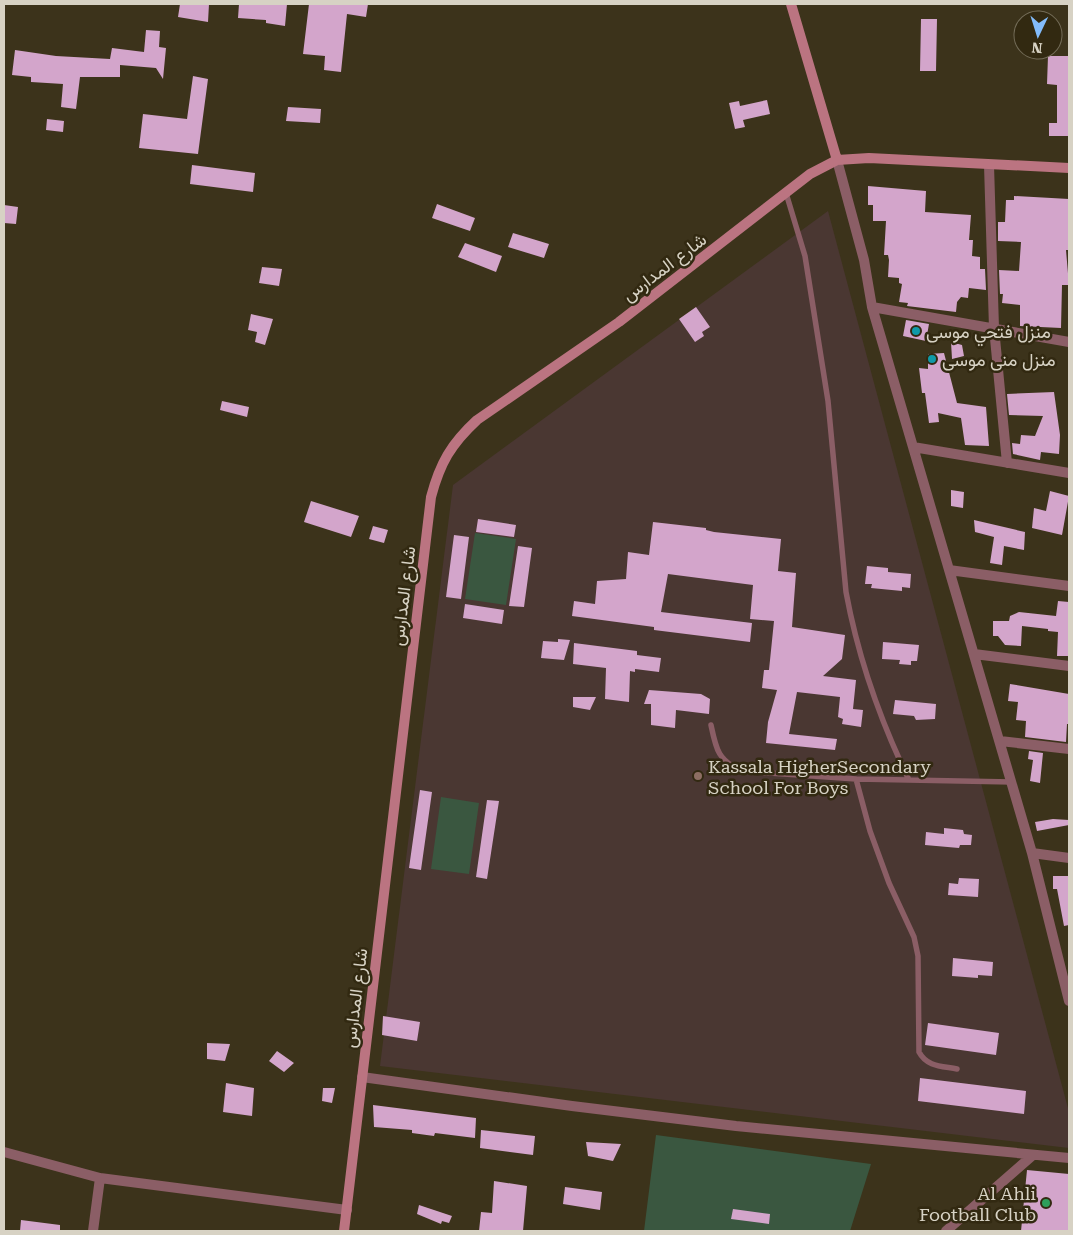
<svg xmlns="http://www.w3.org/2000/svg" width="1073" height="1235" viewBox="0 0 1073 1235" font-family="'Roboto Serif',Vazirmatn,serif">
	<rect width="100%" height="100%" fill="#3c331b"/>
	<path fill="#4a3732" d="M828,211l241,901v36l-689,-82 73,-581z"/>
	<path fill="#3a5740" d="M475,533l41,6 -10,66 -41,-6z
		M441,797l38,6 -10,71 -38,-5z
		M656,1135l215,29 -21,67h-206z"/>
	<path fill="#d3a5cb" d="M180,4h29l-1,18 -30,-5z
		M239,4h48l-2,22 -19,-3v-3l-28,-2z
		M309,4h59l-2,13 -19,-3 -6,58 -17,-2 1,-14 -22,-2z
		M921,19h16l-1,52h-16z
		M146,30l14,1 -1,16 7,1 -3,31 -7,-11 -36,-3v12h-40l-4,32 -15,-2 2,-23 -32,-2v-5l-19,-2 3,-25 41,6 54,3 2,-11 32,4z
		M1048,56h21l-1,80h-19v-13h8v-38l-10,-1z
		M193,76l15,3 -10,75 -59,-6 4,-34 44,5z
		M767,100l3,14 -27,6 2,7 -10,2 -6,-26 10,-2 1,5z
		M288,107l33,2 -1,14 -34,-2z
		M47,119l17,2 -1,11 -17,-2z
		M192,165l63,8 -2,19 -63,-8z
		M868,186l58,5 -1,21 46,3 -2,25h4l-1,16 8,1v12h5l1,21 -17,-2 -1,10 -7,-1 -4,5 -1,10 -49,-6 1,-3 -9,-1 3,-18 -3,-1v-5l-11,-1 1,-17 -1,-5h-4l2,-34h-13v-16h-5z
		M1014,196l55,3v51h-3l3,35h-7l-1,43 -41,-2v-21l-18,-2 1,-9h-3l-1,-24 20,1 2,-29 -23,-1v-19h7l1,-22h8z
		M437,204l38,14 -5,13 -38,-13z
		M4,205l14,2 -2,17 -12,-1z
		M513,233l36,11 -5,14 -36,-11z
		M465,243l37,13 -6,16 -38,-15z
		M262,267l20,2 -3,17 -20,-3z
		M696,307l14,20 -8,5 2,4 -9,6 -16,-23z
		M251,314l22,5 -8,26 -10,-3 2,-10 -9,-2z
		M906,320l23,4 -3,17 -23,-5z
		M951,342l11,3 2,11 -12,3z
		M944,353l13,50 29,4 3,39 -24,-1 -4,-27 -23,-5 1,9 -10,1 -4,-30h-3l-3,-25 9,1v-15z
		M1054,392l6,43 -1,19 -18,-2 -1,8 -27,-6 -1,-11 8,1 1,-9 14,1 8,-20 -34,-1 -2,-21z
		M222,401l27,6 -2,10 -27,-7z
		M951,490l13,2 -1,16 -12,-2z
		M1050,491l19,5 -7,39 -30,-7 2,-20 12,3z
		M311,501l48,15 -8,21 -47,-15z
		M478,519l38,6 -2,12 -38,-5z
		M974,520l51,12 -1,18 -20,-4 -2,19 -12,-2 4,-26 -19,-5z
		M653,522l53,6v2l8,2 67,7 -3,32 18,2 -4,54 53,8 -3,24 -19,17 33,4 -3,29 10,1 -2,17 -19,-3 1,-5 -5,-2 2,-20 -43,-5 -8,42 48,5 -2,11 -69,-7 2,-21 9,-32 -15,-2 2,-18h5l5,-49 -24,-2 3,-34 -85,-11 -7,38 91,11 -2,19 -96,-12v-3l-82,-11 2,-15 21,3 2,-23 29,-2 2,-27 21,3z
		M373,526l15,4 -4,13 -15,-4z
		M454,535l15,2 -8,62 -15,-2z
		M518,546l14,2 -8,59 -15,-1z
		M867,566l21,2v4l23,2 -1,14 -8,-1v4l-31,-3 1,-4h-7z
		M1058,601l11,1v54h-12l1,-24 -10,-1v-2l-26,-3 -1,20 -16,-1 -7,-9h-5v-15h16l1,-5 9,-4 37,4z
		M465,604l39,6 -2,14 -39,-6z
		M558,639l12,1 -6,20 -23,-2 2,-17 15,1z
		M883,642l36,3 -2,16h-6v4l-12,-1 1,-4 -18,-1z
		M574,643l63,8v4l24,3 -2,14 -24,-3v3l-5,-1 -1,31 -24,-3 1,-31 -33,-4z
		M1010,684l59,10v30h-2l-1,18 -41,-5 1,-16 -10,-1 2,-18 -10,-1z
		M649,690l52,4 9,5 -1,15 -33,-4 -1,18 -24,-3v-21h-7z
		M573,697h23l-6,13 -17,-3z
		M895,700l41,4 -1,15 -19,1 -2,-4 -21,-2z
		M1029,751l14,2 -3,30 -10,-2 3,-21 -5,-1z
		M420,790l12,2 -11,78 -12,-2z
		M487,800l12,1 -12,78 -11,-2z
		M1053,819l16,1v5l-32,6 -2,-9z
		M944,828l19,2 1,4 8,1 -1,10h-11l-1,3 -34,-3 1,-13 18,2z
		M1053,876h16v49l-5,1 -7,-37h-4z
		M959,878l20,1 -1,18 -30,-2 1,-12 9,1z
		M953,958l40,4 -1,14 -14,-1v3l-26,-2z
		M383,1016l37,6 -3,19 -35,-6z
		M928,1023l71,10 -3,22 -71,-10z
		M207,1043l23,1 -5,17 -18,-2z
		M277,1051l17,12 -10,9 -15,-11z
		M920,1078l106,13 -2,23 -106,-13z
		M226,1083l28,5 -2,28 -29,-4z
		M323,1088h12l-3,15 -10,-2z
		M373,1105l103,13 -1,20 -40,-5 -1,3 -22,-3v-3l-38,-3z
		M481,1130l54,6 -2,19 -53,-7z
		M586,1142l35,2 -8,17 -25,-5z
		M1027,1170l42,4v57h-48z
		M494,1181l33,5 -4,45h-44l2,-19 11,1z
		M565,1187l37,5 -2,18 -37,-6z
		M419,1205l33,11 -3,7 -7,-2 -1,3 -24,-10z
		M733,1209l37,5 -1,10 -38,-5z
		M21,1220l39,5v6h-40z"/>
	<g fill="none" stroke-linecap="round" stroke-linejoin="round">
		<path stroke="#8b5e66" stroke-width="5.5" d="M786,193l19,63 23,145 18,191c12,65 34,128 63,188
			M711,725c5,24 7,36 31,46l114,8 156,3
			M856,779l14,52 19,52 25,54 4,19 1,96c8,15 23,14 38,17"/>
		<path stroke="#8b5e66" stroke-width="10" d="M837,160l27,100 8,47 160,546 37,148
			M989,165l5,163 13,135
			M872,307l197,35
			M913,447l156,26
			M949,570l120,16
			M974,654l95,12
			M1000,741l69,8
			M1032,853l37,5
			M362,1077l210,29 164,20 333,32
			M4,1152l96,26 247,32
			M93,1231l7,-53
			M946,1231l87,-76"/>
		<path stroke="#bb7481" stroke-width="10" d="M791,4l46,156
			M344,1231l87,-734c9,-34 20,-53 46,-77l142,-98 191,-148 27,-14 32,-2 200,10"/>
	</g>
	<g fill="#0f9aa8" stroke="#322911" stroke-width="2">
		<circle cx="916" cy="331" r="5"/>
		<circle cx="932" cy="359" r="5"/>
	</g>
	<circle fill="#8d6e63" stroke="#322911" stroke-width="2" cx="698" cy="776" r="5"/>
	<circle fill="#2e9e5b" stroke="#322911" stroke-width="2" cx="1046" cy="1203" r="5"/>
	<g text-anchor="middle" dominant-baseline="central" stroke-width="5" stroke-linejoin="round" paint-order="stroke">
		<g font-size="18" fill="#d7d2c4" stroke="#322911">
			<text transform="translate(664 267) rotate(-37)">شارع المدارس</text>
			<text transform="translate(403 596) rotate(-83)">شارع المدارس</text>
			<text transform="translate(355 998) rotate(-83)">شارع المدارس</text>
		</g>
		<g font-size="18" fill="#d7d2c4" stroke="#322911" text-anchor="start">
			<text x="926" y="331">منزل فتحي موسى</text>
			<text x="942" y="359">منزل منى موسى</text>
			<text x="708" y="766">Kassala HigherSecondary<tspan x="708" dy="21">School For Boys</tspan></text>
			<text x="1036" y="1193" text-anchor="end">Al Ahli<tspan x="1036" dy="21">Football Club</tspan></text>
		</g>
	</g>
	<rect width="1073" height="1235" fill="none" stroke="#d7d2c4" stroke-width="10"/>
	<g transform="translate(1038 35) rotate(184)"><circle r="24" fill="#322911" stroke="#746d59"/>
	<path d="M0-4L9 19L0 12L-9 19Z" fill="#83bcfb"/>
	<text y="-8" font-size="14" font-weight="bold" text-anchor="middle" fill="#d7d2c4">N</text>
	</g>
</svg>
